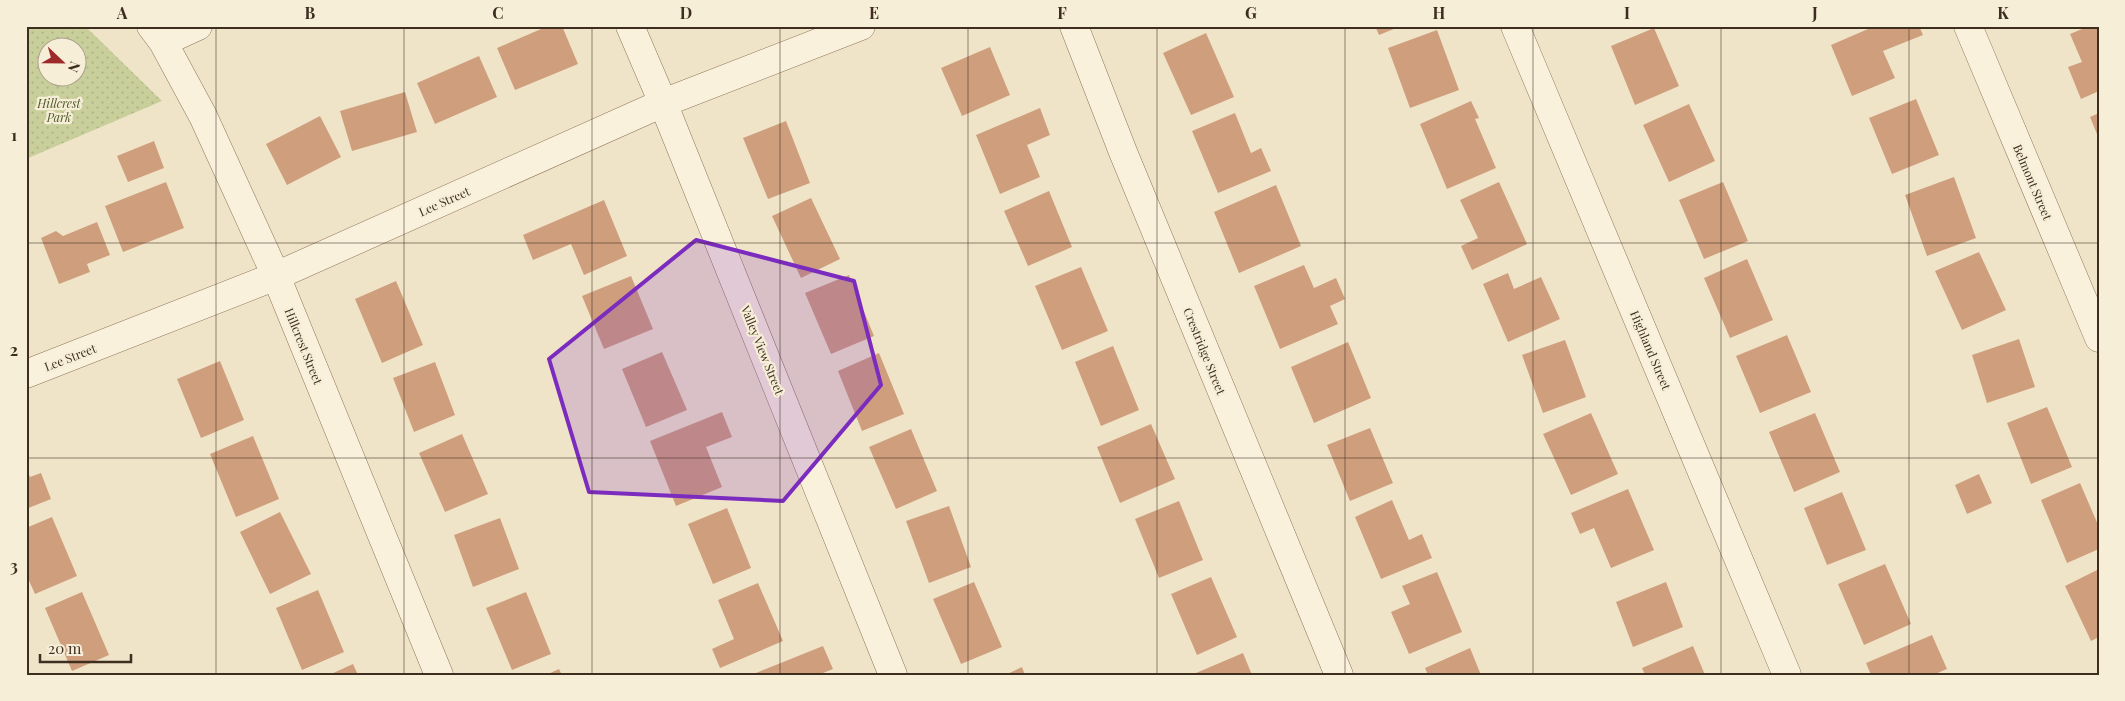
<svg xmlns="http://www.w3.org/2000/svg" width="2125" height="701" viewBox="0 0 2125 701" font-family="'Playfair Display',serif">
	<defs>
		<pattern id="grass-dots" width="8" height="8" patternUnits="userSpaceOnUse" patternTransform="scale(1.25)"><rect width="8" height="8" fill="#c9cf9b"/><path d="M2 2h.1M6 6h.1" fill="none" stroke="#aeb285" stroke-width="1.8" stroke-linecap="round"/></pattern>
	</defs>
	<rect width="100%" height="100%" fill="#f0e4c8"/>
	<path fill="url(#grass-dots)" fill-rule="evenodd" d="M26,26h59l77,75 -136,58zM48,48h30v30h-30z"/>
	<path fill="#cf9f7d" d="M548,26h14l16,38 -63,26 -18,-42z
		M1375,26h26l-22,9z
		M1875,26h44l4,9 -40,16 12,27 -43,18 -21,-51z
		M2089,26h10v65l-18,8 -13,-32 14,-5 -12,-28z
		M1654,28l25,58 -44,19 -24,-59z
		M1437,30l22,60 -49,18 -22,-60z
		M1206,33l28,64 -43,18 -28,-62z
		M990,47l20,48 -48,21 -21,-48z
		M479,56l18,41 -62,27 -18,-41z
		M405,92l12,40 -65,19 -12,-40z
		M1916,99l23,56 -47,19 -23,-56z
		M1471,101l8,17 -4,1 21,49 -49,21 -27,-65z
		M1689,104l26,57 -46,21 -26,-57z
		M1040,108l10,27 -23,10 13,32 -40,17 -24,-59z
		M1235,113l16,40 10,-5 10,23 -53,22 -26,-62z
		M2099,113v26l-9,-22z
		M320,116l21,41 -54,28 -21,-41z
		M786,121l24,62 -42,16 -25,-61z
		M154,141l10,27 -36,14 -11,-26z
		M1954,177l22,61 -49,18 -22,-61z
		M166,182l18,46 -61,24 -18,-46z
		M1499,182l28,62 -55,26 -11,-24 17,-8 -18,-38z
		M1723,182l25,59 -44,18 -25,-59z
		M1276,185l25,61 -62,27 -25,-61z
		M1049,191l23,56 -44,19 -24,-55z
		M811,198l29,61 -39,19 -29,-62z
		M604,200l23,56 -43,19 -13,-31 -38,16 -10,-25z
		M97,222l13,33 -23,9 3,8 -31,12 -18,-46 15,-7 7,5z
		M1979,252l27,58 -44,20 -27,-59z
		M1747,259l26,61 -43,18 -26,-60z
		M1304,265l10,23 22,-10 9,21 -15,7 8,18 -58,25 -26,-63z
		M1081,267l27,64 -46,19 -27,-64z
		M1508,273l6,16 27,-12 19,42 -52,23 -25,-58z
		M849,275l25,61 -43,18 -26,-61z
		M631,276l22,53 -49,20 -22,-53z
		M396,281l27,64 -41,18 -27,-64z
		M1787,335l24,57 -51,21 -24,-57z
		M2019,339l16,48 -48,16 -15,-48z
		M1565,340l21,57 -43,16 -21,-58z
		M1348,342l23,56 -57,25 -23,-56z
		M1113,346l26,64 -38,16 -26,-64z
		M662,352l25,58 -41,17 -24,-58z
		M879,353l25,61 -42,17 -24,-60z
		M220,361l24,59 -43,18 -24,-59z
		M435,362l20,53 -41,17 -21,-54z
		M2047,407l25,60 -41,17 -24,-61z
		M722,412l10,25 -26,10 16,40 -46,19 -26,-65z
		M1591,413l27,61 -47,21 -28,-61z
		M1815,413l25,59 -46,20 -25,-60z
		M1151,424l24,55 -55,24 -23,-56z
		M1370,428l23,55 -43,18 -23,-56z
		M911,429l26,62 -41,18 -27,-62z
		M462,434l26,60 -43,18 -26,-59z
		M253,436l26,63 -43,18 -26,-63z
		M26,468l4,9 11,-4 10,26 -25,10z
		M1979,474l13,29 -25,11 -12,-29z
		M2080,483l19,44v22l-32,14 -26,-63z
		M1628,489l26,61 -43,18 -17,-40 -14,6 -9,-21z
		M1842,492l24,58 -39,15 -23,-57z
		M1392,500l17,40 13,-6 10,24 -51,21 -26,-62z
		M1179,501l24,59 -44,18 -24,-59z
		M949,506l22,61 -42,16 -23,-62z
		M727,508l24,60 -38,16 -25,-60z
		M280,512l31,62 -41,20 -30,-62z
		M52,517l25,59 -42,18 -9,-20v-46z
		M500,518l19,51 -46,18 -19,-52z
		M1885,564l26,60 -47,21 -26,-61z
		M2099,569v68l-8,4 -26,-55z
		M1437,572l25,60 -53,22 -18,-42 19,-8 -8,-18z
		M1211,577l26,60 -40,18 -26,-61z
		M974,582l28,65 -41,17 -28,-65z
		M1666,582l17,45 -50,20 -17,-45z
		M758,583l25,58 -63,27 -8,-19 22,-10 -16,-39z
		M318,590l26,62 -42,18 -26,-62z
		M82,592l27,63 -37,16 -27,-63z
		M526,592l25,62 -39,16 -26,-62z
		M1932,635l15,34 -14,6h-62l-5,-12z
		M823,646l10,23 -15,6h-67z
		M1693,646l12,29h-60l-3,-7z
		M1470,648l11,27h-53l-3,-7z
		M1243,653l9,22h-55l-1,-2z
		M353,664l5,11h-29z
		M1022,667l3,8h-20z
		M559,669l3,6h-16z"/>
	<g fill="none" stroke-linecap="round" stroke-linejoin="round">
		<defs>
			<path id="minor" d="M151,26l12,16 40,74 73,160 163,399
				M630,26l33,77 230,572
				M1074,26l49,126 216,523
				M1515,26l272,649
				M1968,26l131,312
				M163,42l35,-16
				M26,374l250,-98 387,-173 198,-77"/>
		</defs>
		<use href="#minor" stroke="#8d765c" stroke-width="29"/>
		<use href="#minor" stroke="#faf1dc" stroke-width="28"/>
	</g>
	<path fill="#7b2cbf" fill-opacity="0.2" stroke="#7b2cbf" stroke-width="4" stroke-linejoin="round" d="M696,240l158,41 27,104 -98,116 -194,-9 -40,-133z"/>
	<path fill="none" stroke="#3d2e20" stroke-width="1" stroke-opacity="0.55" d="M216,26v649M404,26v649M592,26v649M780,26v649M968,26v649M1157,26v649M1345,26v649M1533,26v649M1721,26v649M1909,26v649M26,243h2073M26,458h2073"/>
	<g text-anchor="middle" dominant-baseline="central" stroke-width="4.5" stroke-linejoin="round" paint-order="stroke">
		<g font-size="12" font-style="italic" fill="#4d5a26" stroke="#f7eed8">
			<text x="59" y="103">Hillcrest<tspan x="59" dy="14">Park</tspan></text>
		</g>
		<g font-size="12" fill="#3d2e20" stroke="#f7eed8">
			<text transform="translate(2033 182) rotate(67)">Belmont Street</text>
			<text transform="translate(444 201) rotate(-24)">Lee Street</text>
			<text transform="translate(304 346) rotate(68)">Hillcrest Street</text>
			<text transform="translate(763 350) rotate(68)">Valley View Street</text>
			<text transform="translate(1651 350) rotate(67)">Highland Street</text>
			<text transform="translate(1205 351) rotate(68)">Crestridge Street</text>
			<text transform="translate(70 357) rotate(-21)">Lee Street</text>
		</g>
	</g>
	<rect width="2125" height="701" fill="none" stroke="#f7eed8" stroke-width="55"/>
	<g transform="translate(62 62) rotate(112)"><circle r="24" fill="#f7eed8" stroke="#ada18e"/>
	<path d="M0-4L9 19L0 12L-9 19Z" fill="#9e2a2b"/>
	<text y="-8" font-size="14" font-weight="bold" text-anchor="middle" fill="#3d2e20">N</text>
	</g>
	<path d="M40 654v8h91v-8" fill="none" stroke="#3d2e20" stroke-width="2.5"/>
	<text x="48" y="654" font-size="15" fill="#3d2e20" stroke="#f7eed8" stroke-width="4" paint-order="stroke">20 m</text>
	<rect x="28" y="28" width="2070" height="646" fill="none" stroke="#3d2e20" stroke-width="2"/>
	<g font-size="16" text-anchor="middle" font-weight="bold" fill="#3d2e20">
		<text x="122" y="19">A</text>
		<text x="310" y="19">B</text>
		<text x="498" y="19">C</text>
		<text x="686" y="19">D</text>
		<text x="874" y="19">E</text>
		<text x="1062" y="19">F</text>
		<text x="1251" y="19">G</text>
		<text x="1439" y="19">H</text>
		<text x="1627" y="19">I</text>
		<text x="1815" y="19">J</text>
		<text x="2003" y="19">K</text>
		<text x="14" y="141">1</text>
		<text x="14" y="356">2</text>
		<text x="14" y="572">3</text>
	</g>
</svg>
